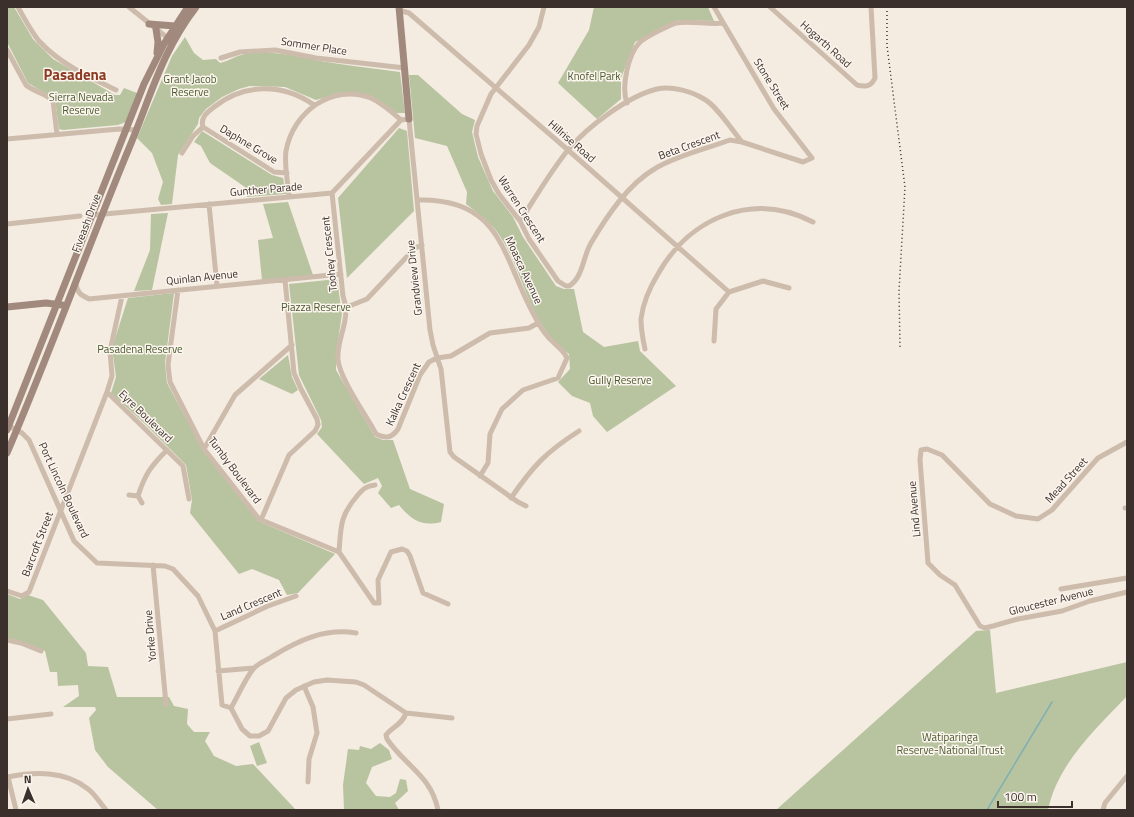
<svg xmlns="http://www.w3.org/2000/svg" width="1134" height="817" viewBox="0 0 1134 817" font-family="'Titillium Web',sans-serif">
	<rect width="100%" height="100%" fill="#f4ebe1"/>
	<path fill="#b8c4a0" d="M7,7h7l19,32 20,20 62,36h5l4,-7 13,5 -11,29 -8,3 -55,5 -4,-1 -4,-30 -27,-16 -21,-41z
		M594,7h114l6,14 -36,-1 -43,22 -14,36v21l-24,20 -39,-36 31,-53z
		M185,37l9,16 9,7 13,-1 4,4c10,-2 14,-7 25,-9 25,-4 46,1 70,6 28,5 57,8 85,12l5,41h-9l-24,-17 -35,-2 -21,6 -31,-13 -35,-1 -11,3 -17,8 -16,12 -7,9 -1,6 -20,31 -6,49 -11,1 -3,-6 5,-17 -11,-29 -15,-15 35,-82z
		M409,75h9l44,39 13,6 -3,12 6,25 15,34 20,26 10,20 33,49 8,3h10l9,43 21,15 34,-6 2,10 36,35 -69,46 -14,-16 -3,-13 -18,-7 -14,-14 12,-13 -1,-15c-42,-31 -43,-78 -69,-118 -8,-13 -22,-23 -34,-32l1,-12 -20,-46 -32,-8z
		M399,128l8,3 7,80 -67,67 -9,-80z
		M202,131l70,44 11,3 3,16 -39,3 -2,-10 -35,-24 -9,-17 -7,-4z
		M288,202l25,73 -51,5 -4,-40 15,-2 -10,-34z
		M168,213l-16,77 -18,1 16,-41 1,-36z
		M337,279l5,35 -6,40v16l39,67 8,3h10l17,49 34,15 -3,18c-19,5 -30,-2 -42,-17l-8,3 -13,-15 4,-7 -4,-8 -14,6 -47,-50 5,-7 -1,-7 -22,-45 -10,-91z
		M174,293l-9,70 2,20 37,69 54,69 77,33 -37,39 -11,2 -8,-15 -27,-11 -13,5 -49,-61 2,-13 -6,-35 -41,-41 -34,-31 5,-16 -4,-29 16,-50z
		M288,355l4,22 6,13 -6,4 -33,-15z
		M7,594l13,5 8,-4 15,5 43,53 2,13 20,1 9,30h52l5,9 14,3 -1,15 7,8h16l-5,9 9,15 22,10 17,-2 43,46h-138l-50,-43 -13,-17 -6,-32 7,-8 -1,-3h-32l16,-11 -1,-11 -20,1 -1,-14h-7l-5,-21 -28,-11 -10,-2z
		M990,630l6,63 131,-31v34c-32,34 -69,67 -79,114h-272l200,-179z
		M259,742l8,21 -10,3 -7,-20z
		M380,743l9,7 3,9 -20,8 -6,16 10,13 14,1 6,-4 4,-14 6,1 2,11 -13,12 4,7h-55l-1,-25 5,-36 11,1 1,-4 11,3z"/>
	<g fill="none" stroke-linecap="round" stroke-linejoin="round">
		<path stroke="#7fb0b2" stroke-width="1.5" d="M987,810l65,-108"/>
		<path stroke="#cdbbac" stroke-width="5" d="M18,7c6,11 13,24 21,34 21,23 50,36 77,49
			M129,7l41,33
			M544,7l-5,20 -10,18 -38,49 -14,32 -1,8 5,20 10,26 8,14 21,27 9,18 29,42 8,5h3c14,-8 14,-30 22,-43 16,-27 37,-59 65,-75 22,-13 50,-19 74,-28l12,2 61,20 9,-4 -38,-49 -60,-102
			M770,7l87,78c8,2 14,2 18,-7l-4,-71
			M399,10l10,3 159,137 161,142
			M7,50l19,35c8,7 20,8 27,16l4,33
			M221,58l19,-6 35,-2 41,8 89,10
			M627,103c-6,-16 1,-49 13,-61 6,-5 29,-17 36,-19 13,-3 33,2 47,0
			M203,127l71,45 13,1
			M7,139l112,-10 18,1
			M182,153l11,-17 10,-9c-3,-10 5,-15 11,-20 30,-24 69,-24 100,-2
			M332,193l11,103c9,24 -7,42 -5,64 2,19 28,55 38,74 10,5 16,4 22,-5l22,-54 9,-13 8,-4 14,-2 39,-23 39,-5 9,-5
			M289,197c-1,-15 -5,-32 -3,-46 7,-39 46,-68 85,-53 11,5 21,14 30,22
			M418,200c84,-2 84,56 116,115 4,8 9,17 15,23 5,6 15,12 18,20l-9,20 -35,12 -21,19 -12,25 -2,29 -8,13
			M209,204l8,82
			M94,215l238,-22 69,-73 8,-1 21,211 3,15 8,24 9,83 4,5 64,45 8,4
			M520,221c16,-24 30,-49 48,-71 19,-23 60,-54 89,-61 15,-3 34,2 47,10 13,7 28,31 38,43
			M7,224l73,-8
			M76,284c1,9 5,11 13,15l252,-25
			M178,290l-10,75 2,17 34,67 55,70 80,33 35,51h5l-1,-23 13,-28 11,-3 5,2 3,5 13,37 25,11
			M122,296l-12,55 2,25 -5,16 76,74 6,33
			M347,307l20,-8 48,-51 7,-3
			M714,341l2,-32 13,-17 34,-11 26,7
			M645,349c-2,-9 -4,-20 -4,-30 2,-16 9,-32 17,-45 32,-57 95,-83 155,-52
			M9,426l13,7 7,7 45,101 23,22 68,3 8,3 25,27 17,35 7,74 9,3 11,21 8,7h9l9,-5 18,-33 10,-8 18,-8 13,-2 29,2 8,3 42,28 46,5
			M1127,442l-29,16 -46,52 -14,9 -22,-3 -26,-12 -48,-49 -15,-6 -6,1 -1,10 8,103 12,12 15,10 25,41 5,2 8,-2 25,-7 44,-8 28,-10 37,-9
			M204,449l31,-54 57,-50
			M129,495l9,1 4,7
			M138,496c7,-22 13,-30 29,-46
			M511,498c22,-32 35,-46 68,-67
			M1125,508h2
			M261,520l28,-65 26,-24 3,-6 -1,-6 -16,-30 -7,-16 -9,-93
			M339,552c2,-26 1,-36 18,-56 6,-7 9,-10 18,-11
			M153,565l13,139
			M1061,589l66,-11
			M7,591l15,5 7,-4 78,-200
			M215,631l53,-25 28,-10
			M7,640l14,3 20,8
			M218,671l36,-3
			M304,686l9,21 4,26 -8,26 -1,23
			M231,708c7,-12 15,-31 23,-40 5,-5 13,-8 19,-12 26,-16 52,-28 83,-23
			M406,713c-3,11 -14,14 -20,22l1,4c18,27 44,36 51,71
			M7,719l44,-5
			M7,777c27,-5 58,-7 81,12 7,5 12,14 18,21
			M8,777l8,33
			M1103,810l2,-7 22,-27"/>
		<path stroke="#a18a7d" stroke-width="7" d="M399,7l10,112
			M149,24l26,2
			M156,29l2,13 -1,11
			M7,307l39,-4 16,2
			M7,430l137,-346 20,-40 24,-37
			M7,453c44,-103 82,-209 125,-312 20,-49 31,-91 64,-134"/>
		<path stroke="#3b302b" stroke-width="1.5" stroke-dasharray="1 3" stroke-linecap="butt" d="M887,7v39l18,141 -6,104 1,56"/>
	</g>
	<g text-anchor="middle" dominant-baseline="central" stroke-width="3" stroke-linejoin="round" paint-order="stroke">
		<g font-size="11" fill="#3b302b" stroke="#fbf5ee">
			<text transform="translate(826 44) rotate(42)">Hogarth Road</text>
			<text transform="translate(314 46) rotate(9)">Sommer Place</text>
			<text transform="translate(772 84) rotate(58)">Stone Street</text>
			<text transform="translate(572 141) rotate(41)">Hillrise Road</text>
			<text transform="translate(249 144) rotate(31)">Daphne Grove</text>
			<text transform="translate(689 145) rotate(-20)">Beta Crescent</text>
			<text transform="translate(266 189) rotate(-5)">Gunther Parade</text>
			<text transform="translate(522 209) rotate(57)">Warren Crescent</text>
			<text transform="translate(86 223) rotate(-69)">Fiveash Drive</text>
			<text transform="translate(329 254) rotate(-96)">Toohey Crescent</text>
			<text transform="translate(524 270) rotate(65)">Moasca Avenue</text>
			<text transform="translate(202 277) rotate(-6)">Quinlan Avenue</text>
			<text transform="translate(414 278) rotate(-96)">Grandview Drive</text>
			<text transform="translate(403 394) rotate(-65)">Kalka Crescent</text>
			<text transform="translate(146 416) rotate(44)">Eyre Boulevard</text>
			<text transform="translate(235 470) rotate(53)">Tumby Boulevard</text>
			<text transform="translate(1066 480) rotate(-48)">Mead Street</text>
			<text transform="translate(64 490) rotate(65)">Port Lincoln Boulevard</text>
			<text transform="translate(914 509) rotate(-95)">Lind Avenue</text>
			<text transform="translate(37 544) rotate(-69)">Barcroft Street</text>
			<text transform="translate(1051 601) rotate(-14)">Gloucester Avenue</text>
			<text transform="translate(251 604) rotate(-23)">Land Crescent</text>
			<text transform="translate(150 636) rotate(-95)">Yorke Drive</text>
		</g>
		<g font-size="11" fill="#4a5a2e" stroke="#fbf5ee">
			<text x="594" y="76">Knofel Park</text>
			<text x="190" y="79">Grant Jacob<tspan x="190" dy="13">Reserve</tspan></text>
			<text x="81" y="97">Sierra Nevada<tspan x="81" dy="13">Reserve</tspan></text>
			<text x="316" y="307">Piazza Reserve</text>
			<text x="140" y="349">Pasadena Reserve</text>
			<text x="620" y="380">Gully Reserve</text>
			<text x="950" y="737">Watiparinga<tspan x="950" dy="13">Reserve-National Trust</tspan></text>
		</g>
		<g font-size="15" font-weight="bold" fill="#8c3b22" stroke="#fbf5ee">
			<text x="75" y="74">Pasadena</text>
		</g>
	</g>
	<rect width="1134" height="817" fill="none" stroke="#3b302b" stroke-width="16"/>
	<g transform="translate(28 789) rotate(358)" stroke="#fbf5ee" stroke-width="3" paint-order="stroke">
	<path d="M0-3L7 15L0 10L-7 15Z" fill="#3b302b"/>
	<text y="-6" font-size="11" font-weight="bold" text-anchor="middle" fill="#3b302b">N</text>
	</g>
	<path d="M998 801v6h74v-6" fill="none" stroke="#3b302b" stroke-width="2"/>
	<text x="1004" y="801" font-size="12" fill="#3b302b" stroke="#fbf5ee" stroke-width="3" paint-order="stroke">100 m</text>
</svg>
